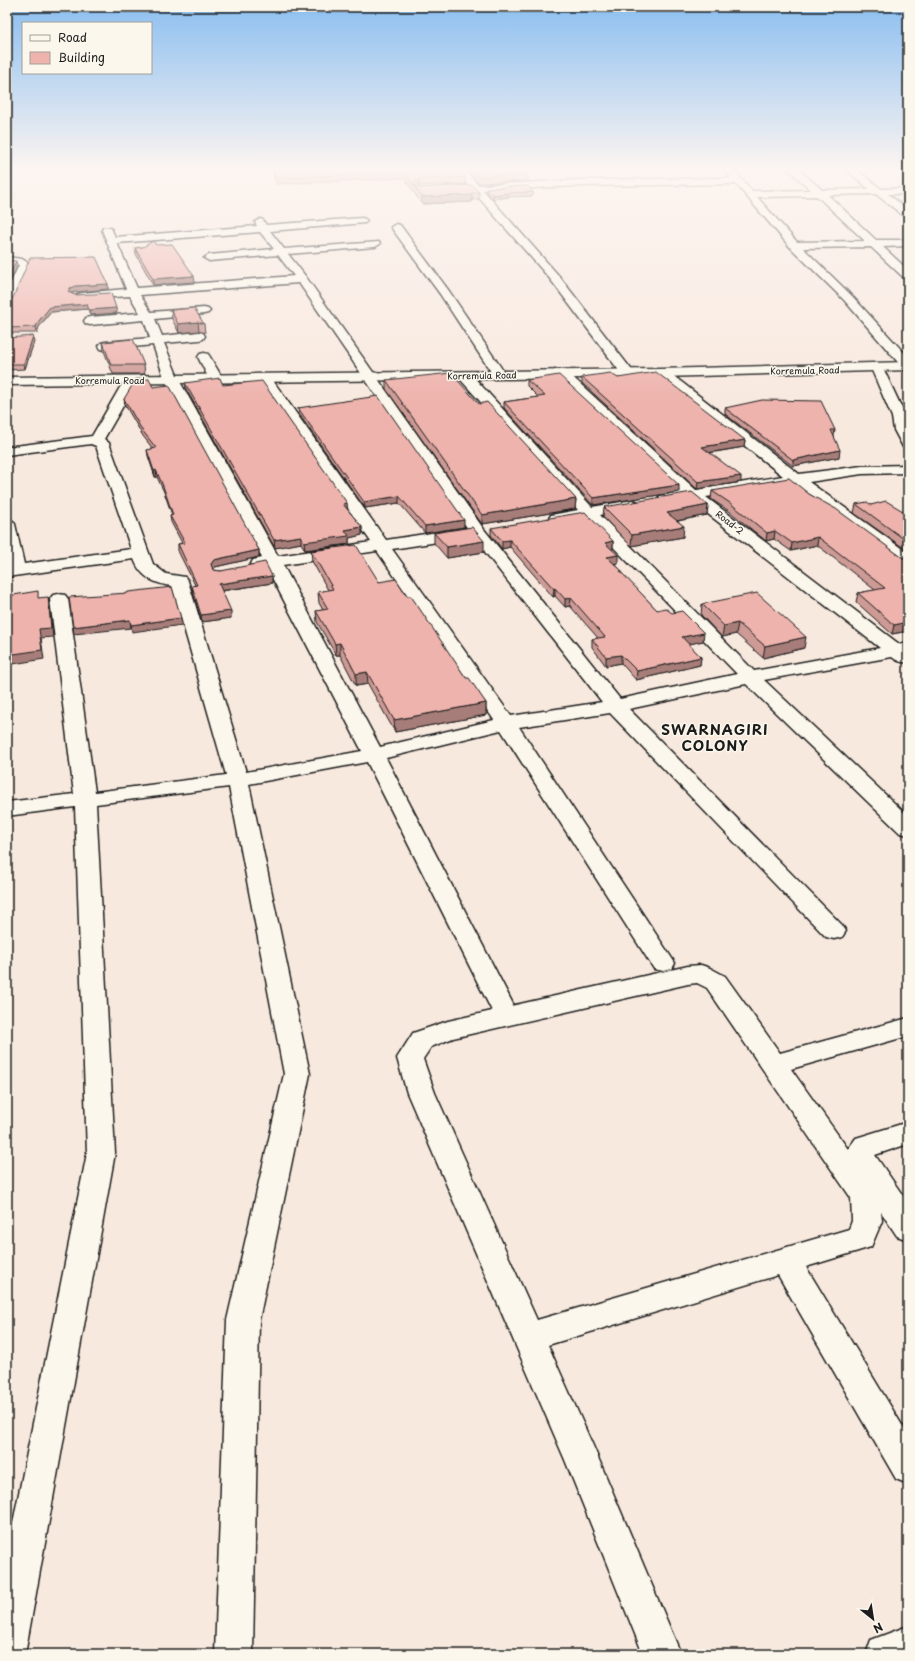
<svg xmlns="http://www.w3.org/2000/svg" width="915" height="1661" viewBox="0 0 915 1661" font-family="'Playpen Sans',sans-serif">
	<rect width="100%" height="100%" fill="#f8e9df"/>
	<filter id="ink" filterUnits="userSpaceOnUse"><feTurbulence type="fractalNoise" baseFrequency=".025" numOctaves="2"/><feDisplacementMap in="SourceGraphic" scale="8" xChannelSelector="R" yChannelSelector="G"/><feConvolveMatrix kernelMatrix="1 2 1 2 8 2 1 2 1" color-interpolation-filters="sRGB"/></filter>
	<g filter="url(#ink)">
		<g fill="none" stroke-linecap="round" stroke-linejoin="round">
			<defs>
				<path id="minor" d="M455,169h9l14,16 102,-5 151,-2 -6,-8 8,-1 19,22 59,-1 -23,-21h10l24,21 47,-1 -23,-20h10l25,20 27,-1v6h-20l20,16v8l-3,-1 -29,-23 -48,1 48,45h32v6l-25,1 25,23v9l-4,-1 -33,-31 -68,1 49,48 56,61v12l-5,-1 -59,-68 -54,-53 -54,-63 -156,2 -97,4 76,86 75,97 -1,3h-10l-72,-96 -78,-89h-30l-2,-2 5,-3 22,-1zM817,196l48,45 -68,1 -40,-45z
					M362,218l3,1 2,2 -2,2 -95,8 14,18 95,-7 1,2 -5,3 -87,7 18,23 177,251 137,171 117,-25 -152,-156 -28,5 -6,-2 -2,-3 2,-3 27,-5 -118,-131 -1,-3 1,-3h10l122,134 41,-7 5,2 3,3 -3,3 -38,7 154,156 126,-23 -190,-148 -25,4 -5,-2 -3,-3 3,-3 21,-4 -126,-116 -1,-3 1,-3h10l131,120 87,-14 -127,-100 -1,-3 1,-3h10l133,104 63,-8 46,-1v8l-46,1 -53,8 99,71v13l-6,-1 -109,-81 -87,13 193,147 9,-2v20c-7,1 -11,-1 -16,-5l-128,23 144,136v19l-8,-2 -154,-149 -117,25 213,216 4,6 -4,6 -8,2 -8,-2 -216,-224 -91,14 156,236 -3,6 -9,2 -9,-2 -153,-239 -115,28 127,246 -2,2 177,-40 13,-1 9,3 15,8 55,77 128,-35v18l-117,33 57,80 8,-11 52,-16v22l-33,11 33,48v37l-11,-4 -16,-24 1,9 -11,26 -65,20 102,168v49l-12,-5 -118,-204 -230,70 46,103 87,206h-38l-78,-194 -158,-367 -10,-35 16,-25 35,-12 44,-10 -125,-249 -118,22 61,290 -51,246 -6,334h-38l12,-334 57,-246 -55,-287 -133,17 19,349 -89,496 -2,5h-17v-101l80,-400 -12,-346 -68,9v-14l67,-8 -24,-195 3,-4 6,-1 6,1 3,4 27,193 131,-17 -54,-189c-18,-2 -32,-10 -38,-27l-127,18v-58l6,2 2,3 9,40 107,-15 -35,-103 -5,-2 -84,11v-8l85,-11 34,-59h10l2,3 -34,59 5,4 44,121 13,10 19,3 3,4 58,191 116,-21 -95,-183 -8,1 -6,-1 -2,-4 2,-4 9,-2 -97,-178 -12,-35 -48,5 -4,-1 -2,-3 2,-3 4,-1 45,-4 -6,-18 -54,5 -4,-1 -2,-3 2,-3 4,-1 50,-4 -10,-17 -48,3 -4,-1 -2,-2 2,-2 4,-1 44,-4 -24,-59 1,-2h8l4,9 142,-11 -2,-4 5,-3 3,1 3,5zM260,232l14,17 -65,6 -5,3 5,3 69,-6 16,21 -157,12 -20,-45zM299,283l169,246 -4,-1 -78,12 -117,-165h-10l-1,3 113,164 -93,14 -99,-176 -15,-37 35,-3 4,-1 2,-3 -2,-3 -4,-1 -37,4 -7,-17 49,-5 4,-1 2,-2 -2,-2 -4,-1 -53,4 -11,-17zM471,534l131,168 -91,14 -119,-167 72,-11 6,-2zM377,551l117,169 -114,27 -97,-182zM697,983l10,5 144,210 1,23 -3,8 -312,91 -102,-227 -12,-34 8,-12 22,-9 235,-54z
					M396,224l4,1 49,66 57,84 -1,3h-10l-55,-84 -49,-67z
					M7,257l15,2 8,5 -17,39 -2,2 -4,1v-15l12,-26 -12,-2z
					M204,353l4,1 2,3 13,22 -2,3h-10l-2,-3 -11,-22 2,-3z
					M877,364l5,1 1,3 23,49 2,13v18l-5,-1 -9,-17 -2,-13 -21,-49 1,-3z
					M908,1626v28h-42l5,-14z"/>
				<path id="tertiary" d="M908,362v8l-247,7 -654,8v-8l654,-8z"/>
			</defs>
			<use href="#minor" stroke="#1c1c1c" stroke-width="3"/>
			<use href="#tertiary" stroke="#1c1c1c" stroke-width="3"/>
			<use href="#minor" fill="#fbf7ec" fill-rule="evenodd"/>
			<use href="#tertiary" fill="#fbf7ec" fill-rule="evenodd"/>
		</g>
		<path fill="#cd9a95" stroke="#1c1c1c" d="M272,169h187l6,8v7l-46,2 -2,1 2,1 60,4v7l-7,1v2l-50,2 -18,-26 -128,6z
			M466,169h60l2,5v7l-49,2z
			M486,188l47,4v4l-25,1 -15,2 -7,-8z
			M156,245l39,37 -42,3 -17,-31 -1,-6z
			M108,284v5l-32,3 -5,1 46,20 -27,2 -2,-6 -37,3 -12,15 -2,6h-30v-31z
			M171,310l33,14 1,9 -6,-2 -20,2 -7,-14z
			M7,338l27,4 -9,27 -18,1z
			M103,342l41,23 1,9h-32l-9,-23z
			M582,377l36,1 127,62 -1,7 -34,6 31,29 -44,7 -115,-106z
			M386,380l93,24 97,95 -1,10 -93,15 -96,-135z
			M527,380l152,112 -86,13 -89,-97v-6l34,-5 -11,-11z
			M185,383l38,2 125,125 14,17v8l-13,3v6l-44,6 -4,-7 -26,5 -89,-159z
			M153,387l106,163v7l-44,10 -2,3 8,1 51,5v7l-50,8 9,27 -29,4 -9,-29 -1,-7 3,-1 -17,-34v-7l4,-1 -11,-21 -1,-6 2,-1 -8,-23 -7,-15h-2l-7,-21 -1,-6 6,-1 -10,-13 -18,-31 -1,-6z
			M298,408l166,119 -39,6 -26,-30 -34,5 -66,-94z
			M725,408l110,22 -1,6 5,21 -46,9 -68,-52z
			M712,491l97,3 94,64h5v73l-16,3 -36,-32 2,-9 17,-3 -58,-45 -26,6 -17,-12 -8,2 -37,-30 -18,-12z
			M856,504l15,1 37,9v37l-54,-38z
			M708,505l-1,10 -29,6 5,16 -52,9 -28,-29 1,-10z
			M491,528l122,13v8h-1l6,14h-4l8,8v3l35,36 46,31 -15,3 13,13 -1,8 -64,15 -15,-17 -15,3 -14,-19v-8l6,-1 -28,-32 -5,1 -10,-11 -2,1 -43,-50 -8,2 -11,-14z
			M434,533l50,19 -37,6 -13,-15z
			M311,551l68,31 28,14 59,82 20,25v12l-91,17 -27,-48 -12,2 -16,-31h-4l-19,-33 -1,-11 7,-1 -4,-7 -1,-11 10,-2 -16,-29z
			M702,604l102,44 -41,10 -27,-24 -14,3 -21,-22z"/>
		<path fill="#a77d79" stroke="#1c1c1c" d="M419,179v7l-3,2 -4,-4z
			M508,193v4l-15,2v-4z
			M472,195v7l-50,2v-7z
			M9,247v5l-2,4v-7z
			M16,261l1,5 -10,21v-7z
			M194,276l1,6 -42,3v-6z
			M108,284v5l-32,3 -5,1 -3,-1 2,-4 5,-2z
			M87,304l1,5 -37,3 -12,15 -2,6 -1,-6 2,-5 12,-15z
			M116,308l1,5 -27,2 -1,-5z
			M198,322l1,9 -20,2 -1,-9z
			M33,336l1,6 -9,27 -1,-5z
			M745,440l-1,7 -43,7 1,-7z
			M840,450l-1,7 -46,9v-6z
			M156,470l1,7h-2l-1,-6z
			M741,476v6l-44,7 1,-7z
			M679,485v7l-86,13v-7z
			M399,496v7l-34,5 -1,-6z
			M576,499l-1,10 -93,15v-9z
			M347,503l1,8 -5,-7z
			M708,505l-1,10 -41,8 1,-10z
			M464,520v7l-39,6v-7z
			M684,526l-1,11 -52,9 1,-11z
			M362,527v8l-13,3v6l-44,6 -1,-8 41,-12z
			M775,531l-1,8 -8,2 1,-8z
			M301,536v7l-26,5 -1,-8z
			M818,537l-1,8 -26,6 1,-8z
			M510,540v7l-8,2v-8z
			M484,541v11l-37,6v-11z
			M613,541v8l-9,1 1,-7z
			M259,550v7l-44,10 -3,4 -1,-7 3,-4z
			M618,555v8l-11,2v-8z
			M272,576v7l-52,8 -1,-7z
			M555,588v8l-2,1 1,-8z
			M48,597l1,9 4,31 -12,1 3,21 -37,6v-10l32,-26z
			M571,598l-1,8 -5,1v-8z
			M231,611v7l-29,4 -1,-7z
			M181,618l1,7 -50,7 -1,-7z
			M130,620l1,8 -57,6 -1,-7z
			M908,622v9l-16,3 2,-9z
			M738,623l-2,11 -14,3 2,-11z
			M704,633l-1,8 -22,5 1,-9z
			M806,637l-2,11 -41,10 2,-12z
			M340,643v12h-4l-1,-11z
			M621,655v8l-15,3v-9z
			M701,657l-1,8 -64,15 1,-9z
			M367,672l1,12 -12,2v-12z
			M486,703v12l-91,17 -1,-12z"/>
		<path fill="#eeb3ad" stroke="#1c1c1c" d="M273,169h186l6,8 -46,2 -7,5 7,4 53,-3 7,7 -8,1 1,2 -50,2 -18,-25 -128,6z
			M472,169h54l2,5 -49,3z
			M528,186l5,6 -25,1 -15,2 -7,-7z
			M153,241l3,4 16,-1 22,32 -41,3 -18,-31 8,-1z
			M96,257l12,27 -33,2 -5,2 -2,4 7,3 36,-2 5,15 -27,2 -2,-6 -37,3 -12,15 -2,5 -29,1v-26l3,-1 3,-3 17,-40z
			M7,260l9,1 -9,19z
			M194,308l10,16 -6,-2 -20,2 -7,-14z
			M33,336l-9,28h-17v-26z
			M133,339l11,26h-33l-8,-23z
			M656,372l89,68 -43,7 39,29 -43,6 -116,-105 28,-4 8,5z
			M451,373l28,31 8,-2 89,97 -94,16 -96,-135z
			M559,375l120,110 -86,13 -89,-96 41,-6 -18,-16z
			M220,378l3,7 39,-4 85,122 -4,1 19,23 -17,3 4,6 -45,6 -3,-6 -27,4 -89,-157z
			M136,379h13l4,8 16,-2 90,165 -45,10 -3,4 2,6 8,1 44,-9 7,14 -53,8 12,27 -30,4 -9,-29 5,-1 -19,-41 7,-1 -15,-27 3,-1 -10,-29 -7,-16 -2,1 -7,-21 9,-2 -14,-18 -18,-31z
			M378,396l86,124 -39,6 -26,-30 -35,6 -66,-94z
			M762,400l59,1 14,29h-4l9,20 -47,10 -68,-52z
			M789,478l20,16 27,15 67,49h5v64l-14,3 -36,-32 27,-5 -67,-51 -26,6 -17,-12 -8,2 -37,-30 -18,-12z
			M692,492l16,13 -41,8 17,13 -52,9 -28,-28z
			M886,501l22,13v28l-52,-38 11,-2 4,3z
			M585,512l28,29 -8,2 13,12 -11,2 15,14h-2l37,39 8,-2 7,5 10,-2 22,22 -22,4 19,20 -64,14 -16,-16 -15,2 -14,-18 13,-2 -34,-39 -6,1 -10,-11 -1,1 -44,-49 -8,1 -11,-13z
			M472,527l12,14 -37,6 -13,-14z
			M356,545l23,37 17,-3 11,17h4l55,82h3l17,25 -92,17 -27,-48 -11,2 -16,-31 -5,1 -19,-33 12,-2 -10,-17 15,-3 -22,-38z
			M172,587l9,31 -50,7 -1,-5 -57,7 -4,-30 59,-4v-1z
			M38,591v7l10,-1 3,31 -12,1 3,21 -35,5v-59z
			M757,593l49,44 -41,9 -27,-23 -14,3 -22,-22z"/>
	</g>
	<linearGradient id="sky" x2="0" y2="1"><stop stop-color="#8bbef0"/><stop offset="0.42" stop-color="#fcf5f1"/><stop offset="1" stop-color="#fcf5f1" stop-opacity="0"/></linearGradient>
	<rect width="915" height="402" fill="url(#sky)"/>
	<g text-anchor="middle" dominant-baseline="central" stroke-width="3" stroke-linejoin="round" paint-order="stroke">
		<g font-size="9" fill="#1c1c1c" stroke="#fbf7ec">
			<text transform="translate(805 370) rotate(-1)">Korremula Road</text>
			<text transform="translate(482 375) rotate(-1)">Korremula Road</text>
			<text x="110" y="380">Korremula Road</text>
			<text transform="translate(730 522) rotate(37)">Road-2</text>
		</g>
		<g font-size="14" font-weight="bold" letter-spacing="1" fill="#1c1c1c" stroke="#fbf7ec">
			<text x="715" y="729">SWARNAGIRI<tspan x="715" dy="16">COLONY</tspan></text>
		</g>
	</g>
	<rect width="915" height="1661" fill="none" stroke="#fbf7ec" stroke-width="24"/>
	<rect x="12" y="12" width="891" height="1637" fill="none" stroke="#1c1c1c" stroke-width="1.5" filter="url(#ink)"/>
	<rect x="22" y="22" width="130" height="52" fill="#fbf7ec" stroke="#a29f99"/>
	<rect x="30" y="35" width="20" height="6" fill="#fbf7ec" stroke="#a29f99"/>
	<text x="58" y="42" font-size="12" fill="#1c1c1c">Road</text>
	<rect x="30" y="52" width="20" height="12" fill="#eeb3ad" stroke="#a29f99"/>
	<text x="58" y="62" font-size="12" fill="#1c1c1c">Building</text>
	<g transform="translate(873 1619) rotate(150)" stroke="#fbf7ec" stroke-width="3" paint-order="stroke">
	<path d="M0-3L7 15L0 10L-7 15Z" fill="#1c1c1c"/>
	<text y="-6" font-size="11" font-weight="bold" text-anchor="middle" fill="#1c1c1c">N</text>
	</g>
</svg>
